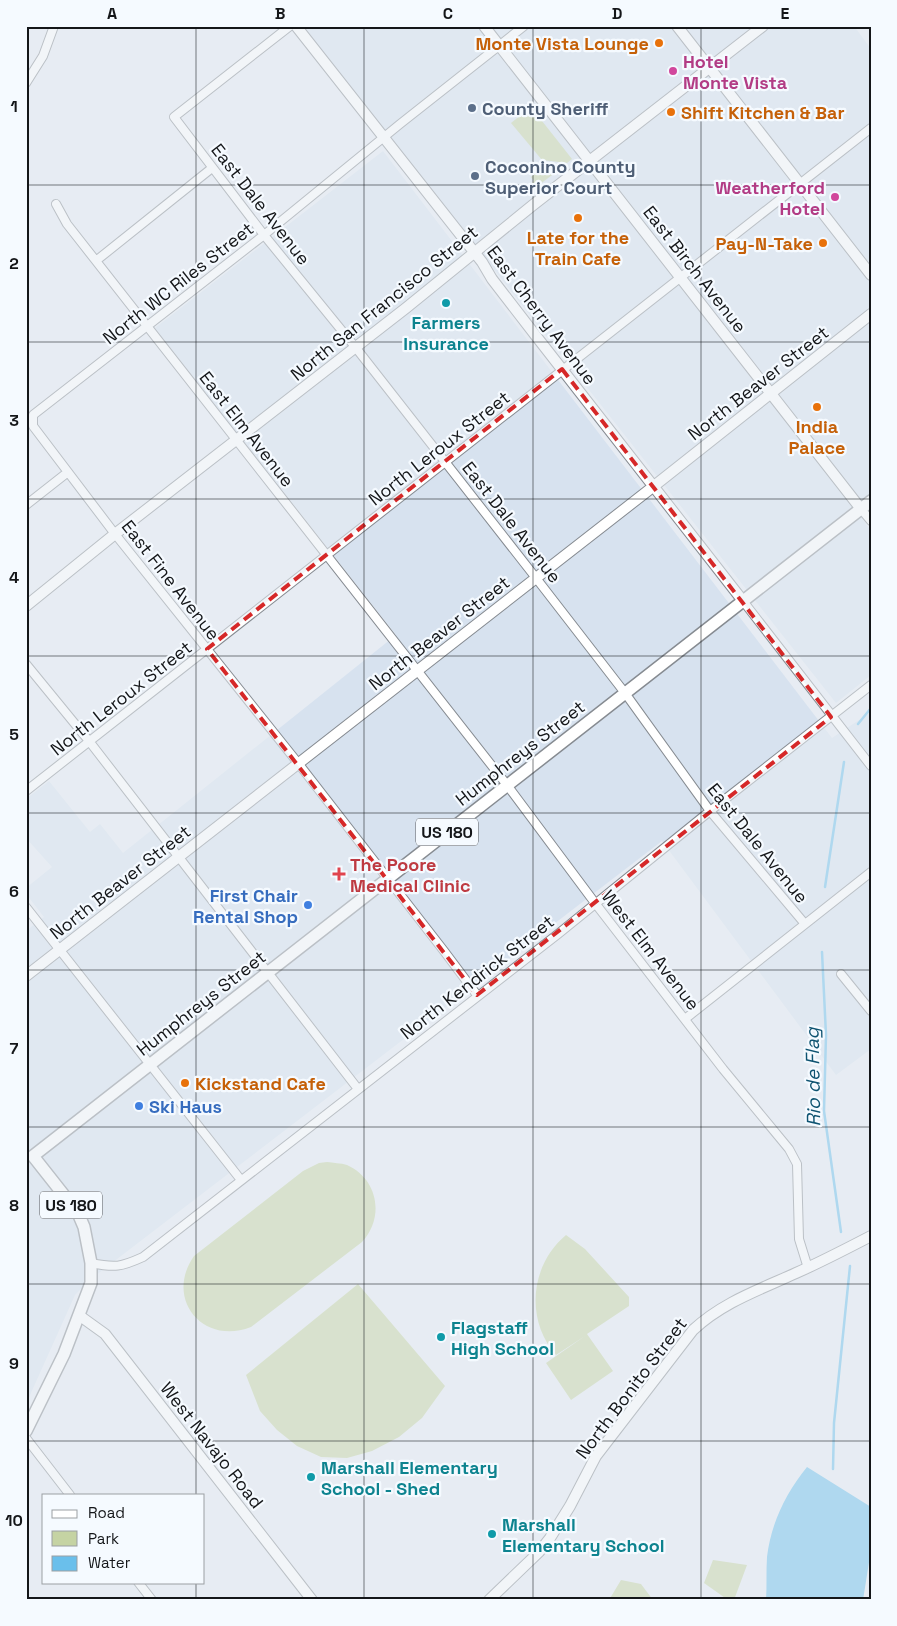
<svg xmlns="http://www.w3.org/2000/svg" width="897" height="1626" viewBox="0 0 897 1626" font-family="'Space Grotesk',sans-serif">
	<rect width="100%" height="100%" fill="#e7ecf3"/>
	<path fill="#d7e2ef" d="M302,26h552l17,23v447l-16,12 16,23v144l-35,28z
		M383,151l449,587 39,-26v337l-35,26 -174,-234 -571,438 -16,16 -49,109v-473l18,-14 -18,-23v-6l26,-21 -26,-29v-39l23,-18 41,51 10,-8 23,29 273,-218 -241,-307z"/>
	<path fill="#c5d3a3" d="M531,107l41,52 -5,4 -25,-3 -31,-37z
		M541,163l23,3 -37,28 -3,-4 10,-9 -3,-4 5,-5 -2,-3z
		M327,1162c6,1 14,1 20,3 31,14 38,52 15,77l-111,85c-48,19 -87,-28 -57,-71l109,-85 16,-8z
		M566,1235l19,14 44,48v9l-42,28 26,37 -42,29 -25,-37 39,-27 -29,19c-31,-35 -26,-90 10,-120z
		M358,1284l87,102 -23,32 -23,19 -27,14 -25,7 -26,-1 -24,-11 -20,-16 -17,-19 -14,-36z
		M713,1560l34,5 -13,35h-6l-24,-17z
		M621,1580l20,4 12,16h-44z"/>
	<path fill="#6abfeb" d="M807,1467l64,40 -1,49 -7,44h-97c1,-14 0,-29 1,-43 4,-34 19,-64 40,-90z"/>
	<g fill="none" stroke-linecap="round" stroke-linejoin="round">
		<path stroke="#6abfeb" stroke-width="2.5" d="M858,724l13,-16
			M825,887l19,-125
			M822,952l4,83 -2,76 17,121
			M833,1469l1,-46 16,-157"/>
		<defs>
			<path id="street" d="M290,26l-116,91 90,118 92,113 180,230 89,115 85,118 95,113
				M26,83l17,-27 11,-30
				M56,204l11,20 440,561 88,118 128,166 66,80 8,15 2,75 9,29
				M97,260l115,-92
				M26,505l42,-33
				M861,509l10,12
				M743,601l128,165
				M26,664l63,77 269,348
				M26,791l845,-663
				M26,907l215,273
				M841,974l30,37
				M477,995l-33,-44 -146,-188 -183,-229 -82,-108v-11l231,-180 136,-111 124,-98
				M685,1019l186,-147
				M91,1263c24,5 30,4 52,-6l415,-323 152,-123 161,-126
				M26,1438l44,57
				M138,1582l14,18"/>
			<path id="secondary" d="M296,26l186,236 10,17 44,57 207,265
				M484,26l377,483
				M677,26l194,249
				M26,606l89,-72 291,-226 127,-103 230,-179
				M26,976l628,-490 217,-172
				M80,1316l25,18 207,266
				M489,1600l50,-48 11,-14 20,-32 26,-50 97,-126c30,-28 66,-40 103,-57 25,-11 50,-24 75,-37"/>
			<path id="primary" d="M26,1431l38,-77 27,-71v-20l-7,-36 -6,-14 -45,-57 838,-655"/>
		</defs>
		<use href="#street" stroke="#868b91" stroke-width="10"/>
		<use href="#secondary" stroke="#868b91" stroke-width="12"/>
		<use href="#primary" stroke="#868b91" stroke-width="14"/>
		<use href="#street" stroke="#fff" stroke-width="8"/>
		<use href="#secondary" stroke="#fff" stroke-width="10"/>
		<use href="#primary" stroke="#fff" stroke-width="11"/>
	</g>
	<path d="M0 0H897V1626H0ZM562,369l269,348 -354,278 -270,-346z" fill="#e7ecf3" fill-opacity=".55" fill-rule="evenodd"/>
	<path fill="none" stroke="#d62828" stroke-width="4" stroke-dasharray="10 6" stroke-linejoin="round" d="M562,369l269,348 -354,278 -270,-346z"/>
	<path fill="none" stroke="#141619" stroke-width="1" stroke-opacity="0.55" d="M196,26v1469M364,26v1574M533,26v1574M701,26v1574M26,185h845M26,342h845M26,499h845M26,656h845M26,813h845M26,970h845M26,1127h845M26,1284h845M26,1441h845M196,1582v18"/>
	<g fill="#e8710a" stroke="#f5faff" stroke-width="2">
		<circle cx="659" cy="43" r="5"/>
		<circle cx="671" cy="112" r="5"/>
		<circle cx="578" cy="218" r="5"/>
		<circle cx="823" cy="243" r="5"/>
		<circle cx="817" cy="407" r="5"/>
		<circle cx="185" cy="1083" r="5"/>
	</g>
	<g fill="#d1479c" stroke="#f5faff" stroke-width="2">
		<circle cx="673" cy="71" r="5"/>
		<circle cx="835" cy="197" r="5"/>
	</g>
	<g fill="#5c6f8a" stroke="#f5faff" stroke-width="2">
		<circle cx="472" cy="108" r="5"/>
		<circle cx="475" cy="176" r="5"/>
	</g>
	<g fill="#0f9aa8" stroke="#f5faff" stroke-width="2">
		<circle cx="446" cy="303" r="5"/>
		<circle cx="441" cy="1337" r="5"/>
		<circle cx="311" cy="1477" r="5"/>
		<circle cx="492" cy="1534" r="5"/>
	</g>
	<path fill="#e0444e" stroke="#f5faff" stroke-width="2" d="M336.5 866.5h5v5h5v5h-5v5h-5v-5h-5v-5h5z"/>
	<g fill="#3f7fe0" stroke="#f5faff" stroke-width="2">
		<circle cx="308" cy="905" r="5"/>
		<circle cx="139" cy="1106" r="5"/>
	</g>
	<g text-anchor="middle" dominant-baseline="central" stroke-width="4.5" stroke-linejoin="round" paint-order="stroke">
		<g fill="#f5faff" stroke="#585a5e" stroke-width="1">
			<rect x="416" y="818.5" width="62" height="27" rx="4"/>
			<rect x="40" y="1191.5" width="62" height="27" rx="4"/>
		</g>
		<g font-size="16" font-weight="bold" fill="#141619">
			<text x="447" y="832">US 180</text>
			<text x="71" y="1205">US 180</text>
		</g>
		<g font-size="18" font-weight="bold" fill="#c56008" stroke="#f5faff" text-anchor="end">
			<text x="649" y="43">Monte Vista Lounge</text>
			<text x="681" y="112" text-anchor="start">Shift Kitchen &amp; Bar</text>
			<text x="578" y="237" text-anchor="middle">Late for the<tspan x="578" dy="21">Train Cafe</tspan></text>
			<text x="813" y="243">Pay-N-Take</text>
			<text x="817" y="426" text-anchor="middle">India<tspan x="817" dy="21">Palace</tspan></text>
			<text x="195" y="1083" text-anchor="start">Kickstand Cafe</text>
		</g>
		<g font-size="18" font-weight="bold" fill="#b23c85" stroke="#f5faff" text-anchor="start">
			<text x="683" y="61">Hotel<tspan x="683" dy="21">Monte Vista</tspan></text>
			<text x="825" y="187" text-anchor="end">Weatherford<tspan x="825" dy="21">Hotel</tspan></text>
		</g>
		<g font-size="18" font-weight="bold" fill="#4e5e75" stroke="#f5faff" text-anchor="start">
			<text x="482" y="108">County Sheriff</text>
			<text x="485" y="166">Coconino County<tspan x="485" dy="21">Superior Court</tspan></text>
		</g>
		<g font-size="18" fill="#141619" stroke="#f5faff">
			<text transform="translate(261 204) rotate(52)">East Dale Avenue</text>
			<text transform="translate(695 269) rotate(52)">East Birch Avenue</text>
			<text transform="translate(178 283) rotate(-38)">North WC Riles Street</text>
			<text transform="translate(384 303) rotate(-39)">North San Francisco Street</text>
			<text transform="translate(542 315) rotate(53)">East Cherry Avenue</text>
			<text transform="translate(758 383) rotate(-38)">North Beaver Street</text>
			<text transform="translate(247 429) rotate(52)">East Elm Avenue</text>
			<text transform="translate(439 448) rotate(-38)">North Leroux Street</text>
			<text transform="translate(512 522) rotate(52)">East Dale Avenue</text>
			<text transform="translate(171 580) rotate(52)">East Fine Avenue</text>
			<text transform="translate(439 633) rotate(-38)">North Beaver Street</text>
			<text transform="translate(121 698) rotate(-38)">North Leroux Street</text>
			<text transform="translate(520 753) rotate(-38)">Humphreys Street</text>
			<text transform="translate(758 843) rotate(51)">East Dale Avenue</text>
			<text transform="translate(120 882) rotate(-38)">North Beaver Street</text>
			<text transform="translate(651 950) rotate(52)">West Elm Avenue</text>
			<text transform="translate(477 977) rotate(-38)">North Kendrick Street</text>
			<text transform="translate(201 1003) rotate(-38)">Humphreys Street</text>
			<text transform="translate(631 1388) rotate(-53)">North Bonito Street</text>
			<text transform="translate(212 1445) rotate(52)">West Navajo Road</text>
		</g>
		<g font-size="18" font-weight="bold" fill="#0d838f" stroke="#f5faff" text-anchor="start">
			<text x="446" y="322" text-anchor="middle">Farmers<tspan x="446" dy="21">Insurance</tspan></text>
			<text x="451" y="1327">Flagstaff<tspan x="451" dy="21">High School</tspan></text>
			<text x="321" y="1467">Marshall Elementary<tspan x="321" dy="21">School - Shed</tspan></text>
			<text x="502" y="1524">Marshall<tspan x="502" dy="21">Elementary School</tspan></text>
		</g>
		<g font-size="18" font-weight="bold" fill="#be3a42" stroke="#f5faff" text-anchor="start">
			<text x="350" y="864">The Poore<tspan x="350" dy="21">Medical Clinic</tspan></text>
		</g>
		<g font-size="18" font-weight="bold" fill="#366cbe" stroke="#f5faff" text-anchor="end">
			<text x="298" y="895">First Chair<tspan x="298" dy="21">Rental Shop</tspan></text>
			<text x="149" y="1106" text-anchor="start">Ski Haus</text>
		</g>
		<g font-size="19" font-style="italic" fill="#0e5371" stroke="#f5faff">
			<text transform="translate(813 1077) rotate(-91)">Rio de Flag</text>
		</g>
	</g>
	<rect width="897" height="1626" fill="none" stroke="#f5faff" stroke-width="55"/>
	<rect x="42" y="1494" width="162" height="90" fill="#f5faff" stroke="#9b9fa3"/>
	<rect x="52" y="1510" width="25" height="8" fill="#ffffff" stroke="#9b9fa3"/>
	<text x="88" y="1518" font-size="15" fill="#141619">Road</text>
	<rect x="52" y="1531" width="25" height="15" fill="#c5d3a3" stroke="#9b9fa3"/>
	<text x="88" y="1544" font-size="15" fill="#141619">Park</text>
	<rect x="52" y="1556" width="25" height="15" fill="#6abfeb" stroke="#9b9fa3"/>
	<text x="88" y="1568" font-size="15" fill="#141619">Water</text>
	<rect x="28" y="28" width="842" height="1570" fill="none" stroke="#141619" stroke-width="2"/>
	<g font-size="16" text-anchor="middle" font-weight="bold" fill="#141619">
		<text x="112" y="19">A</text>
		<text x="280" y="19">B</text>
		<text x="448" y="19">C</text>
		<text x="617" y="19">D</text>
		<text x="785" y="19">E</text>
		<text x="14" y="112">1</text>
		<text x="14" y="269">2</text>
		<text x="14" y="426">3</text>
		<text x="14" y="583">4</text>
		<text x="14" y="740">5</text>
		<text x="14" y="897">6</text>
		<text x="14" y="1054">7</text>
		<text x="14" y="1211">8</text>
		<text x="14" y="1369">9</text>
		<text x="14" y="1526">10</text>
	</g>
</svg>
